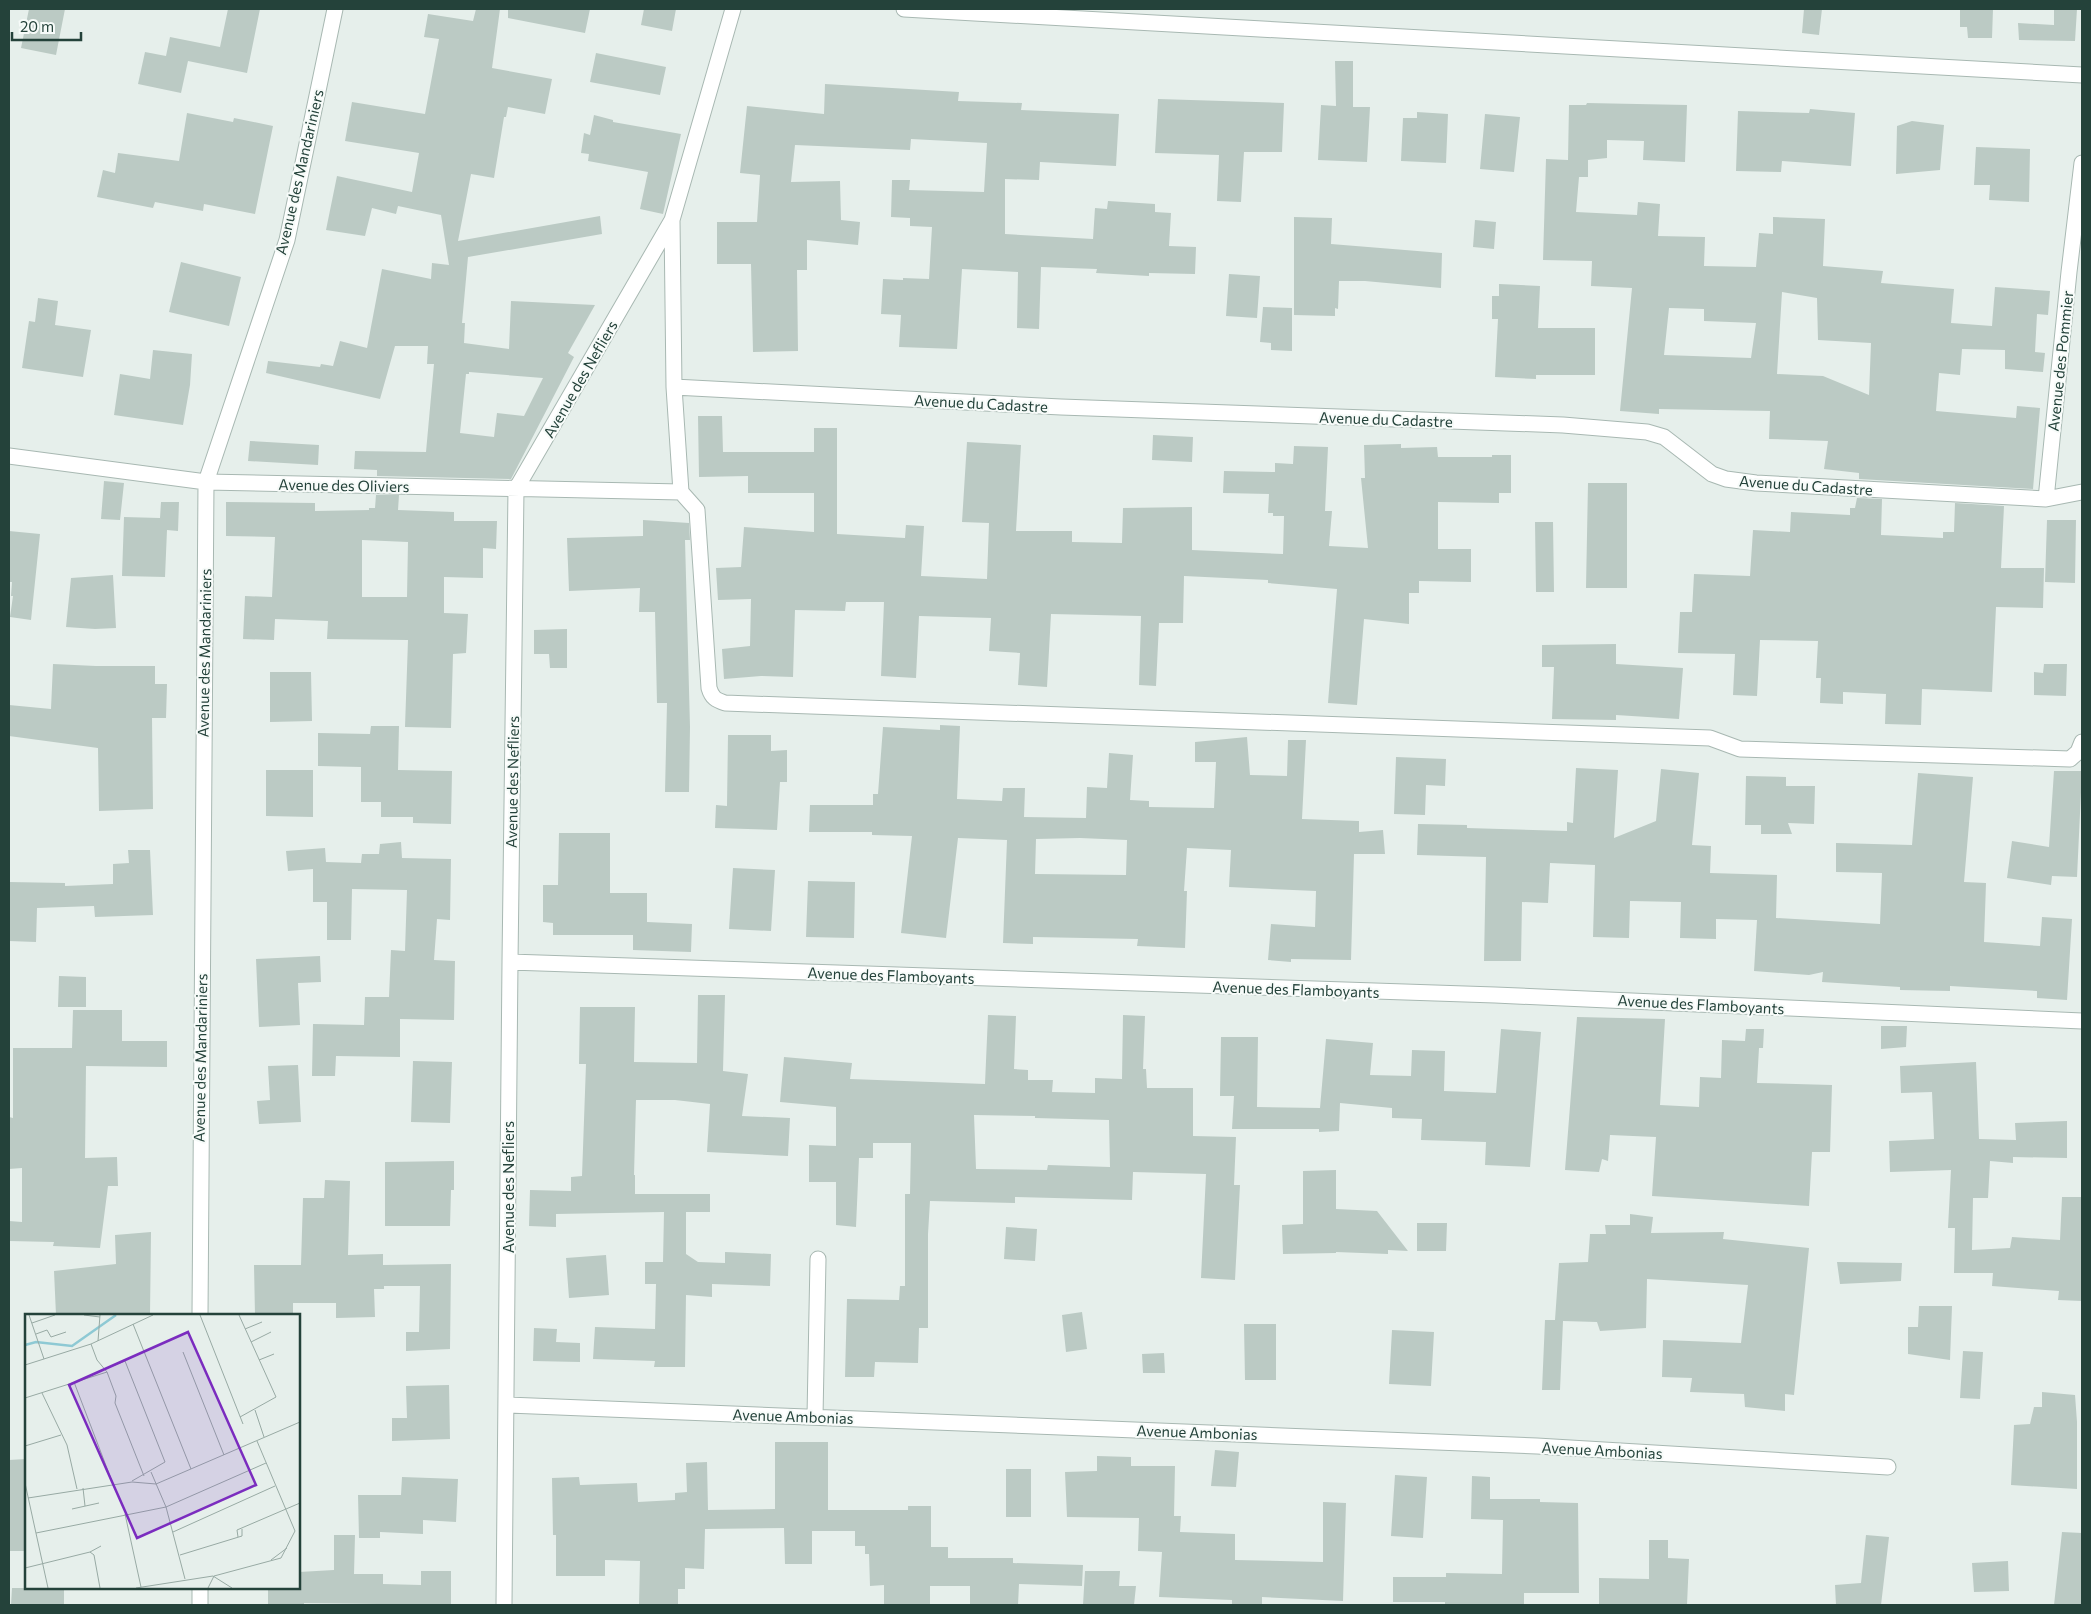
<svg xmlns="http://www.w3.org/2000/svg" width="2091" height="1614" viewBox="0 0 2091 1614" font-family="Commissioner,sans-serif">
	<rect width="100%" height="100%" fill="#e6efeb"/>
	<path fill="#bbcac4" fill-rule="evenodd" d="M29,9h36l-9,46 -35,-7z
		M228,9h32l-13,64 -59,-12 -7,32 -43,-9 7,-32 21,4 4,-19 50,10z
		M476,9h24l-8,59 60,11 -7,35 -37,-7 -2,10h-2l-10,61 -23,-4 -13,67 142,-25 2,18 -134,23 -6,66h3l-1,20 45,6 2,-48 84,4 -27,48 6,4 -63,122 -134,-3v-6l-23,-1 1,-18 71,1 8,-88h-7l1,-18h-33l-15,53 -114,-26 2,-12 52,6 1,-3 12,2 7,-25 27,7 15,-79 49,10 1,-16 17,2 -8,-50 -43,-9 -2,8 -24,-6 -7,28 -39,-6 11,-54 75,16 7,-39 -74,-12 7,-39 73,12 14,-75 -15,-2 4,-23 45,7zM469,372l74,6 -19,38 -27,-3 -3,24 -34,-4 6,-59h3z
		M508,9h82l-5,24 -77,-15z
		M644,9h32l-4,22 -31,-6z
		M1804,9h18l-3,26 -17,-2z
		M1960,9h33l-1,29h-24l-1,-11h-7z
		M2054,9h23l-2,32 -56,-1 -1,-17 36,2z
		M596,53l70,14 -6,28 -70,-13z
		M1335,61h18v46h17l-3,55 -49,-2 3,-55 15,1z
		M825,84l134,8 -1,9 64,2 -1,7 98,4 -3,52 -76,-4 -1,18 -34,-1v55l88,5 2,-31 12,1 1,-8 47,3v8l16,1 -2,33 27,1 -1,27 -46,-1v3l-53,-3 1,-4 -56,-2 -2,62 -22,-1 1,-56 -56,-3 -5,80 -58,-2 2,-32 -20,-1 2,-35 20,1v-2l26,1 3,-52 -22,-1v-8l-19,-1 1,-37h18l-1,10 75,2 3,-49 -76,-4 -1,11 -115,-5 -4,37 49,-1 1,39 19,2 -2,23 -51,-5v30h-10l1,81 -45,1 -2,-88h-34v-42h40l3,-47 -20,-2 7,-67 77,8z
		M1158,99l126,4 -2,49h-38l-3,50 -24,-1 2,-46 -64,-2z
		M1587,103l100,2 -2,57 -42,-2 1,-19 -37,-1v18l-19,2v17h-9l-3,35 61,3 1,-13 22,2 -2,32 47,1 -1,29 52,1 3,-34 14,1v-17l52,2 -2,47 60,5 -2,12 73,6 -3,34 41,3 3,-39 55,4 -2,24 -11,-1 -2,38 10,1 -2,19 -38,-3v-19l-43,-1 -2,26 -21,-2 -3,38 80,7 1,-12 23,2 -7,81 -174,-10v-6l-35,-4 4,-28 -59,-2 1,-28 -111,-2v5l-39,-3 12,-123 -41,-2 1,-25 -49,-1 3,-101 22,1 1,-55h17zM1782,292l35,6 1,42 53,3 -2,52 -46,-19 -46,-2zM1669,308l35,1v12l52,2 -5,35 -87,-3z
		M1810,109l45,4 -4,53 -69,-5 -1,11 -45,-1 2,-60 71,2z
		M1417,112l31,2 -2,49 -45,-2 2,-43h14z
		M187,113l46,9 1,-4 39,8 -18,88 -51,-10 -1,7 -48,-9 -2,6 -56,-11 6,-27 12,3 3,-20 61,8z
		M1485,114l35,3 -6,55 -34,-3z
		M594,115l19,5v2l68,12 -18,80 -23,-5 8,-37 -60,-11 1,-7 -8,-1 3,-20 6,2z
		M1912,121l32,4 -4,45 -44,4 1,-48z
		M1976,147l54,2 -1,53 -40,-2 1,-15h-16z
		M1294,217l38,1 -1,26 111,9 -1,35 -76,-7h-26l-1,28 -3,-1v8l-41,-1z
		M1475,220l21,2 -2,27 -21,-2z
		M181,262l60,15 -12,49 -60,-14z
		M1229,274l31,2 -3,42 -31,-2z
		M1499,284l41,2 -2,42h57v47h-59v4l-41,-2 3,-58h-6v-23h7z
		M38,298l20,3 -3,24 36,5 -8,47 -61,-9 7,-47 6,1z
		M1263,307l29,1v43l-21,-1v-7l-11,-1z
		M153,350l39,4 -2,31 -7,40 -69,-10 6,-41 30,5z
		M698,416h24l1,36h91v-24h23v106l68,4 1,-13 18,1 -3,50 66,3 2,-56 -27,-1 5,-80 54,3 -5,86h56v11l50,1 1,-35 69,-1v43l91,4 1,-38h-11v-3h-5l1,-19 -46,-1 1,-22 51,1v-9l18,1 1,-18 34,1 -3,64h7l-3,35 39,2 -7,-70h4l-1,-33 37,-1v4l36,-1 1,10h54v-2h19v38h-12v10l-61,-1v47h33v33l-52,-1v12h-10v31l-45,-5 -7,86 -29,-2 9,-114 -69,-6v-3l-84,-4 -1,47h-24l-3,63 -17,-1 2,-69 -90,-2 -4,73 -29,-2 2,-32 -31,-2 2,-33 -72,-2 -3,62 -35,-2 3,-74h-38l-1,9 -50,-1 -2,67 -32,-1 -37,3 -2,-30 28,-3 1,-47 -33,1 -2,-32 25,-1 3,-40 70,5v-39h-66v-17l-49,1z
		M1153,435l40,2 -1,25 -40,-2z
		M250,441l69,4 -1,20 -70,-4z
		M104,481l20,2 -4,37 -19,-1z
		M1588,483h39v105h-41z
		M376,495h23l-1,15 56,2v9h43l-1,28 -13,-1v30l-39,-1v36l24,1 -2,39 -13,1 -2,74 -46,-1 3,-87 -81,-1 1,-18 -53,-2 -1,21 -31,-1 2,-43 27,1 3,-60 -49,-1v-34l89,1v8l54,-1v-2h6zM362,540l46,2 -1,55h-45z
		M1857,498l25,1 -1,36 62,3v-6h11l1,-29 49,3 -3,62h43l-1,40 -47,-1 -4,85 -70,-3 -1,36 -36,-1 1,-30 -43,-2v12l-23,-1 1,-25h-5l2,-37 -58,-1 -3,56 -24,-1 2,-41 -57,-1 2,-41h12l2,-38 56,2 3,-46 37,2 1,-20 59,3v-7h5z
		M161,502h18l-1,29 -11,-1 -2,47 -43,-1 2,-59 36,1z
		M643,520l46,3 1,17h-5l5,187 -1,65h-24l2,-89h-10l-2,-91h-16l1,-24 -71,3 -2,-53 76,-2z
		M2047,520h29l-1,63 -30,-1z
		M1535,522h18l1,70h-18z
		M9,531l31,3 -9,86 -21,-3 3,-21h-2l1,-14h-3z
		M113,575l3,53 -21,1 -29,-2 5,-49z
		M567,629v39h-17l-1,-14h-15v-24z
		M1616,644v20l67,4 -4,51 -63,-4v5l-64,-1 2,-52h-12v-22z
		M53,664l43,2h59v18h12l-1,34h-14l1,91 -54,2 -1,-63 -89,-12v-31l42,4z
		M2044,664h23l-1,32 -32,-1v-23l9,1z
		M270,672h41l1,49 -42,1z
		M940,725l20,1 -3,73 45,2 1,-13h22l-1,29 62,1 1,-31 20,1 2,-35 24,2 -3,45 19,1v6l65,1 2,-46h-21v-20l52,-5 3,38 37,1 1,-36h18l-4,79 57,2v11l24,-2 2,24h-31l-3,106 -60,-1v3l-23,-2 3,-36 44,3 1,-36 -87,-4 2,-37 -44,-2 -3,43h3l-2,57 -48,-2 1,-7 -105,-2v7l-30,-1 4,-103 -49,-2 -12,100 -45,-5 11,-97 -40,-1v-3h-63l1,-27h63v-11h5l5,-67 57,3zM1080,838l47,2 -1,35 -91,-1 1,-35z
		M371,726h28l-1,44 54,1 -1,53 -38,-1v-6h-32v-15h-20v-35l-43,-1v-33l52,1z
		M728,735h43v16l16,-1v32h-7l-3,48 -62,-2 1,-23 11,1z
		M1396,757l50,2 -1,27 -19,-1 -1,30 -31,-1z
		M1576,768l42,2 -4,68 42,-17 5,-52 38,4 -7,72 19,1 -1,27 67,2 -1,43 104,6 2,-51 -46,-1v-29l76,2 6,-72 55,4 -9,105 22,1 -2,59 56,4 2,-29 30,2 -5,81 -30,-2v-7l-87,-5v5l-50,-1v-3l-78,-5 1,-10 -14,3 -55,-4 3,-51 -41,-1v20l-36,-1 1,-36 -51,-1 -1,37 -36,-1 2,-72 -45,-2 -2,40 -26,-1 -1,59h-37l2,-104 -69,-2 1,-31 49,1v3l100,3v-9l6,1z
		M266,770h47v47l-47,-1z
		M2054,771h28l-5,106 -25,-1 -1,9 -44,-7 5,-37 37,6z
		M1746,776l40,1v9h29l-1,38 -26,-1 4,11h-31v-9h-16z
		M559,833h51v60h37v29l45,2 -1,28 -58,-2v-15h-80v-12l-10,-1v-37h15z
		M401,842l1,16 49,1 -1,61 -13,-1 -3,41 21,1 -1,59 -54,-1v38l-64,-1 -1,20h-23l1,-52 51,1 1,-28h24l2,-47 14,1 2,-61 -55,-1 -1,51h-24v-38h-14v-33l-25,2 -2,-20 39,-3 1,14 35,1 1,-9h17l1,-10z
		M128,850h22l3,65 -58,2 -1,-11 -57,2 -1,34 -27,-1v-59l56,1v3l48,-2v-20l16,-1z
		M733,868l42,2 -4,61 -42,-2z
		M808,881l47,1 -1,56 -48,-1z
		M320,956l1,26 -23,1 2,42 -41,2 -3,-68z
		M59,976l27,1v30h-28z
		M698,995h27l-2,76 25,3 -6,42 48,2 -2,38 -81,-4 3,-48 -35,-4h-39l-2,75h1v19h75v18h-24v42l12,8 27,1v-11l46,2 -1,32 -58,-2v13l-26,-2 -1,72h-31l1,-6 -62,-2 2,-32 60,2 1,-45h-11v-22h18l1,-50 -108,2v13l-27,-1 1,-36 41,1v-14l11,-1 4,-112h-7l1,-57h55l-1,55 63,1z
		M73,1010h49v31h45v26l-81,-1 -1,92 32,-1 1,29h-10l-8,62 -47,-2 1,-4 -45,-1v-20l13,1v-54l-13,1v-52l4,1v-70h59z
		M988,1015l28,1 -2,53 14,1v10h25l-1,12 43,1v-15l27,1 1,-64 22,1 -2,53h3l1,19h46v48l43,1 -2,48h6l-5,95 -34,-2 5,-104 -73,-2 -1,28 -117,-3v6l-85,-2 -2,33v94h-9l-1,35 -43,-1 -1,15h-29l2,-78 52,1 1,-14h5v-92h5l1,-51h-38v15h-14l-3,69 -20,-2v-43h-27v-37l27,1v-39l-56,-5 4,-45 68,6 -2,16 135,5zM974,1115l61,1v2l74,2 1,47 -62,-2 -1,5 -71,-1z
		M1577,1017l88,2 -5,86 39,2 1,-30 21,1 1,-38 23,1 1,-12h18l-1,19h-4l-2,35 75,2 -2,67h-18l-3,54 -157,-10 4,-59 -46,-2 -2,26 -6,-2 -3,13 -34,-2z
		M1881,1026h26l-1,21 -25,2z
		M1501,1029l40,3 -11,135 -45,-2 1,-23 -65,-2 1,-21 -30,-1v-10l-52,-5 -1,28 -20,1v-3h-87l2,-33h-14l1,-59h37l-1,70 63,1 6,-69 47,4 -3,32 41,1 1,-26 33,1 -1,40 52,2z
		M413,1061l39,1 -2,61 -39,-1z
		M1976,1062l3,77 37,1 -1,-17 52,-2v37l-54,-1v6l-23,-2 -2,37h-15l-1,52 38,-2 2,-11 48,3 2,-43h20v104l-24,-1 1,-9 -67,-5 1,-13h-39l1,-45h-7l3,-58 -61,2 -1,-31 45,-2 -2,-47 -31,1 -1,-27z
		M298,1065l3,57 -42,2 -2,-23 13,-1 -2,-34z
		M454,1161v29h-3l-1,36h-65v-64z
		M1336,1170v39l41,2 31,40 -20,-1v4l-52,-2v1l-53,1 -1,-29 21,-1v-53z
		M325,1180l25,1 -2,74 35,-1v11l68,-1 -1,85 -44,2v-19h13l1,-46h-36v3h-10l1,28 -39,1v-15h-43v12h-38l-1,-50h47l2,-67h21z
		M1630,1214l23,3 -2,16 73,-1 -1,7 86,9 -15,147 -9,-1v17l-40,-4 -1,-13 -54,-2 2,-14 -30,-1 1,-37 78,3 7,-58 -101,-6 -1,49 -46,3 -3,-9 -34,-1 -3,69h-18l3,-70h10l4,-57 29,-1 2,-28h16l-1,-9h25z
		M1417,1223h30l-1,28h-29z
		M1006,1227l31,2 -2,32 -31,-2z
		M151,1232l-1,83h-94l-2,-44 62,-7 -1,-29z
		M606,1255l3,40 -40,3 -3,-40z
		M1837,1262l65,1 -1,18 -61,3z
		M1919,1306h33l-2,54 -42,-6v-27h10z
		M1082,1312l5,37 -21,3 -4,-37z
		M1244,1324h32v56h-31z
		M534,1328l23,1 -1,13 24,1v19l-47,-1z
		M1392,1330l42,2 -3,54 -42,-2z
		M1963,1351l20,1 -3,47 -20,-1z
		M1164,1353l1,20h-22l-1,-19z
		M449,1385l1,54 -58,2v-23h15l-1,-32z
		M2042,1392l33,3 2,27v67l-66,-4 3,-60 16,-1 4,-17h8z
		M775,1442h53v68h80v-4h23v41h17v11h65v5l70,2 -1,21 -63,-2 -1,21h-48v-19h-40v19h-46v-20l-14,1 -1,-32h-4v-8h-10v-15h-43v33h-27l-1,-36 -79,1 -1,40 -19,-1v21h-7v16h-39l1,-44 -35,-1v16h-49v-41h-3l-1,-57 27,-1 1,8 57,-2 1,19 37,-2v-7l12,-1 -1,-29 21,-1 1,48 67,-1z
		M1215,1450l24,2 -3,35 -25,-1z
		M1097,1456l34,1v9h44l-1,50h7l-1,16 55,2v26l88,2v-60l23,1 -3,98 -81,-4v8h-30v-5l-73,-3 3,-45 -24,-1 1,-33 -72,-1 -2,-45 32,-1z
		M26,1459v92h-17v-91z
		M1006,1469h25v48h-25z
		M1395,1475l32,2 -4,61 -32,-2z
		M1472,1476l18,1v22h50v3l38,1 1,90h-55v12h-79v-3h-52v-25h53v-4l56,1 1,-54 -32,-1z
		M402,1477l56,2 -2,43 -33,-2v14l-43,-2v6h-21l-1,-43h43z
		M2062,1532l20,1v72h-28z
		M334,1535h21l-1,39h29v10l38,1v-14h30v34l-147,-2v2h-36v-17h31v-16l35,-2z
		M1866,1535l23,2 -8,68h-45l-1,-20 26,-2z
		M1649,1540h19v18l21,1 -2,46h-88v-27l50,1z
		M2008,1561l1,30 -35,1 -2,-29z
		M1085,1571h35l-1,15h17l-2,19h-51z
		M12,1588h52v17h-53z"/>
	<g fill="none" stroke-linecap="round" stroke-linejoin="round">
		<defs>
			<path id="minor" d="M904,9l1178,66
				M672,220l2,167 7,105 16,18 12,178c3,10 7,12 16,15l985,35 30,11 330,10 8,-7 4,-10
				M674,387l387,20 502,18 84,7 17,5 48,37 14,5 30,4 290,16 36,-7
				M9,456l197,26 475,10
				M2046,499l23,-227 13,-109
				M510,962l985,33 587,26
				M200,1315l6,-833 81,-242 48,-231
				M506,1405l1031,41 351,21
				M815,1417l3,-158
				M200,1588v17
				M504,1605l6,-643 6,-473 156,-269 61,-211"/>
		</defs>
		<use href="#minor" stroke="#a8b8b2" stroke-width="17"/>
		<use href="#minor" stroke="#fff" stroke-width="15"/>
	</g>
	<g text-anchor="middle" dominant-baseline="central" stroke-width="4" stroke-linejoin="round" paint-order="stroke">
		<g font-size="15" fill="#24423a" stroke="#f7fbf9">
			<text transform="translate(299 172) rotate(-77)">Avenue des Mandariniers</text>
			<text transform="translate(2060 361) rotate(-84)">Avenue des Pommier</text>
			<text transform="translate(580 379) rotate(-60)">Avenue des Nefliers</text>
			<text transform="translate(981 403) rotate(3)">Avenue du Cadastre</text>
			<text transform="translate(1386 419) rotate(2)">Avenue du Cadastre</text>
			<text transform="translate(344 485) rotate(1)">Avenue des Oliviers</text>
			<text transform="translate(1806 485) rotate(4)">Avenue du Cadastre</text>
			<text transform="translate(204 653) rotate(-89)">Avenue des Mandariniers</text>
			<text transform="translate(512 782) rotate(-89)">Avenue des Nefliers</text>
			<text transform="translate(891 975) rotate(2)">Avenue des Flamboyants</text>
			<text transform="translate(1296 989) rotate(2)">Avenue des Flamboyants</text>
			<text transform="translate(1701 1004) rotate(3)">Avenue des Flamboyants</text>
			<text transform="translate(200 1058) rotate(-89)">Avenue des Mandariniers</text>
			<text transform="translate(508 1187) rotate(-90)">Avenue des Nefliers</text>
			<text transform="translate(793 1416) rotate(2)">Avenue Ambonias</text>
			<text transform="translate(1197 1432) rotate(2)">Avenue Ambonias</text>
			<text transform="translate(1602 1450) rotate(3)">Avenue Ambonias</text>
		</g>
	</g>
	<g transform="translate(25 1314)">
		<rect width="275" height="275" fill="#e6efeb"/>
		<path fill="none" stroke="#8ec9d4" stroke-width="2.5" d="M0,31l11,-3 36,4 44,-31"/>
		<path fill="none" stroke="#98aaa4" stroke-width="1" d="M4,1l15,44M59,1l16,2M175,1l43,109M214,1l37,82 -36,20M7,9l23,-8M108,10l58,145M220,15l17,-7M11,20l11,-4 4,7 15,-5M73,27l2,-26M226,28l20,-10M66,30l6,16 10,12 9,24 -1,7 29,73M158,38l41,103M234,46l15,-6M0,51l66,-21 62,-29M80,55l20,-8 40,101 -33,19M49,68l39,102M17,79l25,52 10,44M0,84l82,-26M230,96l9,27M0,132l36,-11M126,158l15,35 19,72M0,169l23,105M58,174l2,18M3,184l104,-16 24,2 144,-62M47,195l27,-6M100,200l16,73M148,218l102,-46M11,219l130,-26 100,-44M213,223l-1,-7 63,-27M65,238l4,3 6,33M155,241l62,-19v-7M246,246l16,-12M0,254l65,-16 11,-6M111,274l77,-12 19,12M183,274l6,-12 67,-18 14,-27 -38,-90"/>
		<path fill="#7b2cbf" fill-opacity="0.15" stroke="#7b2cbf" stroke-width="2.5" d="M163,18l68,153 -119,53 -68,-153z"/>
		<rect width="275" height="275" fill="none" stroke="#24423a" stroke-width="2.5"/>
	</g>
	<rect width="2091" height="1614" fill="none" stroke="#24423a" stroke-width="20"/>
	<path d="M12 32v8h69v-8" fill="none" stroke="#24423a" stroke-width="2.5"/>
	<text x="20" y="32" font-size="15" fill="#24423a" stroke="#f7fbf9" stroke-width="4" paint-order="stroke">20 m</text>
</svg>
